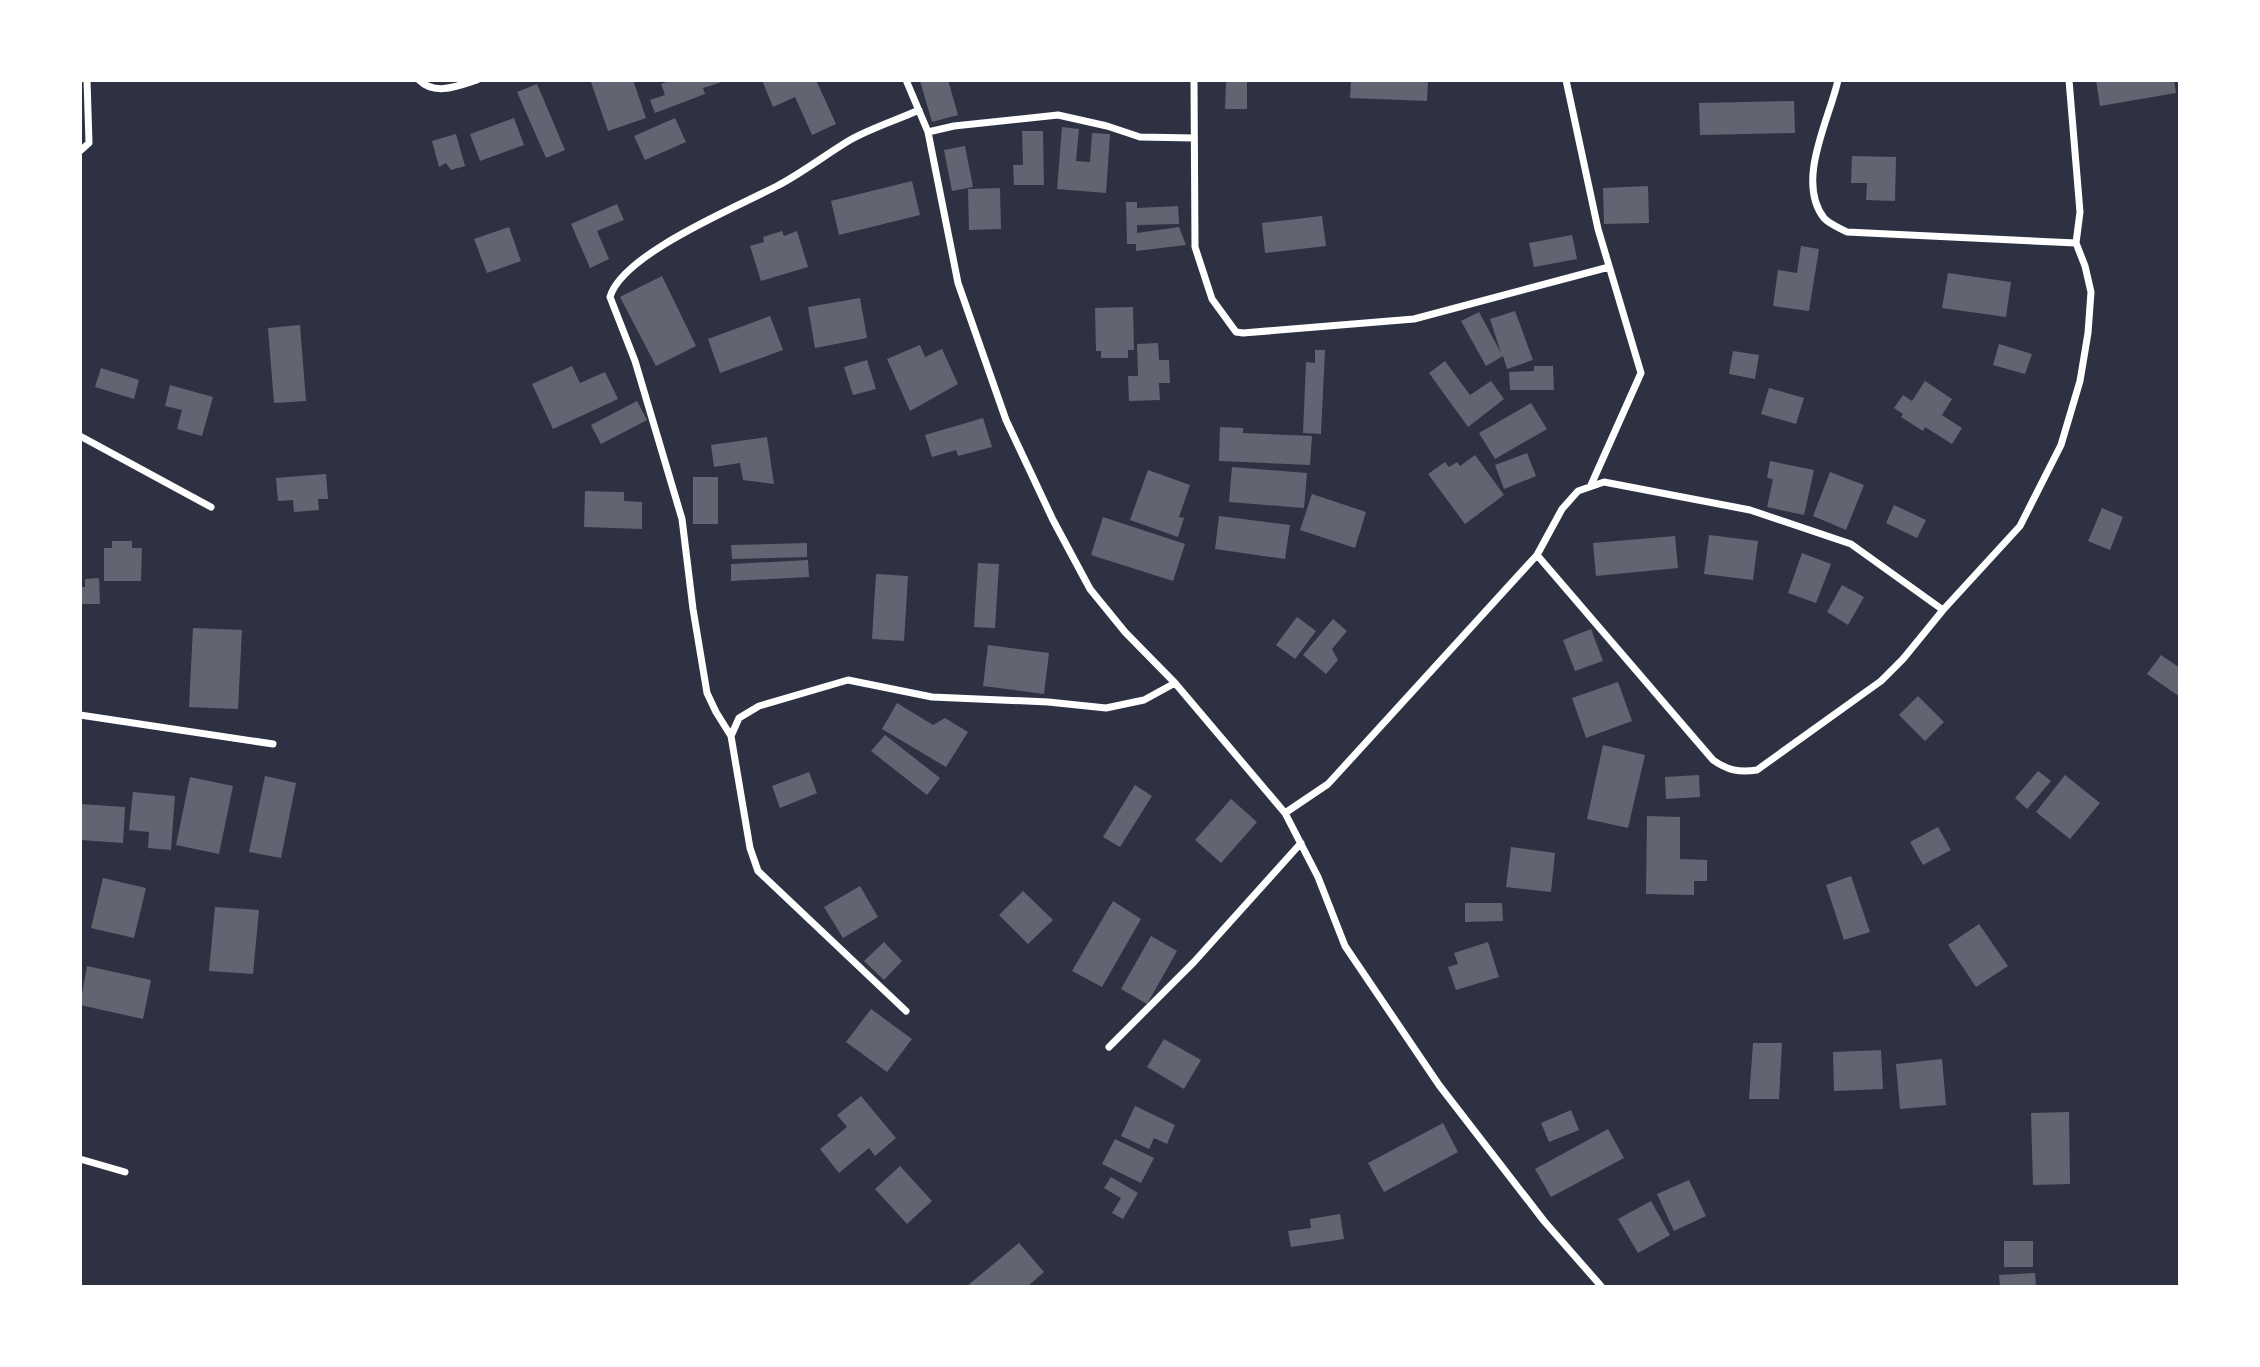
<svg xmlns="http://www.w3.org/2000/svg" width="2260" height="1367" viewBox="0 0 2260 1367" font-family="'Fira Sans Condensed',sans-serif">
	<rect width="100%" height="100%" fill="#2d3142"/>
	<path fill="#626471" d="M596,80h37l13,38 -38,13 -17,-49z
		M672,80h53v1l-22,7 2,6 -50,19 -5,-13 15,-5 -4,-11z
		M762,80h54l20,44 -24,11 -17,-38 -22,10z
		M948,80l10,35 -26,7 -12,-41z
		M1351,80h77l-1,21 -77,-3z
		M2096,80h78l2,13 -76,13z
		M1226,82h21v27h-22z
		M537,84l28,66 -19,8 -29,-66z
		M1794,101l1,32 -95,2 -1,-32z
		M514,118l10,27 -44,16 -10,-27z
		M675,118l11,24 -41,18 -11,-24z
		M1062,127l17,2 -3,32 14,1 2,-29 18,1 -4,59 -49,-4z
		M1022,131h21l1,54h-30l-1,-20h10z
		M456,134l9,32 -14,4 -5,-7 -7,4 -7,-26z
		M965,146l8,41 -21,4 -8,-41z
		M1852,156l44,1 -1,44 -29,-1 1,-17h-16z
		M912,181l8,34 -81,20 -8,-34z
		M1648,186l1,37 -45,1 -1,-36z
		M1000,188l1,41 -32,1 -1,-41z
		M1126,202h11v6l41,-2 1,18 -42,1v8l42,-6 7,18 -50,6v-7h-9z
		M617,204l7,16 -27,11 12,28 -19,9 -19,-44z
		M1322,216l4,30 -61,7 -3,-30z
		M509,227l12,34 -34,12 -13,-34z
		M782,231l2,5 13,-5 11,36 -47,14 -11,-35 14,-4 -1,-5z
		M1572,235l5,24 -43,8 -5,-24z
		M1801,246l18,3 -10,62 -36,-5 5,-36 19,3z
		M1948,273l63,9 -5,35 -64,-9z
		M662,276l34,70 -40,20 -36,-69z
		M860,298l7,40 -52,10 -7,-41z
		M1133,307l1,43h-6v8h-27v-7h-5l-1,-43z
		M1515,311l18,49 -26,9 -4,-13 -17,10 -25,-45 18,-9 22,41 -11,-34z
		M770,316l13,34 -63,23 -12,-34z
		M300,325l6,76 -32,2 -6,-75z
		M1158,343l1,17h10l1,23h-11l1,17 -31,1 -1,-25h10l-1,-32z
		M1999,344l33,10 -7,20 -32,-9z
		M920,345l5,12 17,-8 16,35 -48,27 -23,-52z
		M1315,350h10l-4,84 -18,-1 3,-71 9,1z
		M1733,351l26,4 -4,24 -26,-5z
		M867,360l9,29 -23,6 -9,-28z
		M1445,361l25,34 21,-14 13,18 -36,28 -39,-54z
		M572,366l8,17 25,-11 13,27 -65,30 -21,-45z
		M1534,366h19l1,24h-44l-1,-18 25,-1z
		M101,368l38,12 -5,19 -39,-12z
		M1925,381l27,18 -10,16 20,13 -10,16 -27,-17 -2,4 -22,-14 2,-3 -9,-6 9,-13 9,6z
		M170,385l43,12 -11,39 -25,-7 5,-19 -17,-4z
		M1769,388l35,10 -8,26 -35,-10z
		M637,401l10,19 -46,24 -10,-19z
		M1531,403l16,26 -52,30 -16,-26z
		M983,418l9,29 -34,9 -2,-6 -24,7 -7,-22z
		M1220,427l23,1v5l69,3 -2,29 -91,-4z
		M767,437l7,47 -31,-4 -3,-17 -26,4 -3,-22z
		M1527,453l9,23 -32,13 -9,-24z
		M1475,455l29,40 -39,29 -37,-50 17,-12 4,5 8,-5 3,4z
		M1770,461l44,9 -10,45 -37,-8 6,-28 -6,-1z
		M1232,467l75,6 -3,35 -75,-6z
		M1148,470l42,15 -11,32 5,1 -6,19 -48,-17z
		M1830,472l34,13 -18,45 -33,-14z
		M326,474l2,25h-10l1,11 -25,2 -1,-12 -15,1 -2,-23z
		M693,477h25v47h-25z
		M585,491l39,1v9l18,1v27l-58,-2z
		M1312,494l54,18 -11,36 -55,-18z
		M1894,505l32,15 -9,18 -31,-15z
		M2102,508l21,9 -13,33 -22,-9z
		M1219,516l71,9 -5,34 -70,-10z
		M1103,517l82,27 -12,37 -82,-26z
		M1709,535l49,6 -5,39 -49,-6z
		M1675,536l3,32 -82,8 -3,-33z
		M112,541h20v7h10l-1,33h-37v-33h8z
		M807,543v14l-75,2 -1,-14z
		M1802,553l29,11 -15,39 -28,-10z
		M808,560l1,17 -78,4v-17z
		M978,563l21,1 -4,64 -21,-1z
		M876,574l32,2 -4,65 -32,-2z
		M99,578l1,26h-20v-17h5v-8z
		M1842,585l22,12 -16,28 -21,-13z
		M1297,617l19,14 -21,28 -19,-14z
		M1333,619l14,12 -15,18 6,11 -12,14 -23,-19z
		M193,628l49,2 -4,79 -49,-2z
		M1591,629l12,32 -28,10 -12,-31z
		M988,645l61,8 -5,41 -61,-8z
		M2161,655l19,13v29l-33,-23z
		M1618,682l14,39 -46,17 -14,-40z
		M1918,696l26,26 -19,19 -26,-26z
		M897,703l36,22 12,-7 23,14 -22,35 -64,-38z
		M885,735l55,43 -13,17 -56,-44z
		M1603,745l42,10 -17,73 -41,-9z
		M2038,771l13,10 -24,28 -12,-11z
		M809,772l8,21 -37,15 -8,-22z
		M1699,775l1,22 -34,2 -1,-22z
		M2065,775l35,28 -30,36 -34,-27z
		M265,776l31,7 -15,75 -32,-6z
		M190,777l43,9 -14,68 -43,-9z
		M1135,785l17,11 -32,51 -17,-10z
		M133,792l42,4 -4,54 -23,-2 1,-16 -20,-2z
		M1231,799l26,23 -36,41 -26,-23z
		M81,804l44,3 -2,36 -43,-3z
		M1647,816l33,1v42l27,1v21h-13v14l-48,-1z
		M1938,827l13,23 -28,15 -13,-23z
		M1511,847l44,6 -4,39 -45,-5z
		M1851,876l19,56 -26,8 -18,-55z
		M103,878l43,10 -12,50 -43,-10z
		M860,886l18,31 -35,21 -19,-31z
		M1023,891l30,29 -25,24 -29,-29z
		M1113,901l28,18 -39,68 -30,-16z
		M1465,903h37l1,18 -38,1z
		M215,907l44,3 -6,64 -44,-3z
		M1979,924l29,42 -32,21 -28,-42z
		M1151,936l26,15 -30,53 -26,-15z
		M884,942l18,19 -18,19 -20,-19z
		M1488,942l11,35 -43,13 -8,-23 10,-3 -4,-11z
		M87,966l64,14 -8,39 -63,-14z
		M871,1009l41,30 -25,33 -41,-30z
		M1164,1039l37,21 -17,29 -37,-22z
		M1753,1043h29l-3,56h-30z
		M1881,1050l2,39 -49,2 -1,-39z
		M1942,1059l4,46 -46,4 -4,-45z
		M861,1096l35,42 -21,18 -6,-8 -30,25 -19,-24 27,-22 -10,-12z
		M1135,1106l40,19 -8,19 -13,-6 -5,11 -28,-13z
		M1571,1110l8,20 -30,12 -8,-19z
		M2069,1112l1,72 -37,1 -2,-72z
		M1443,1123l15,29 -74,40 -16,-29z
		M1608,1129l16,29 -73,39 -16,-28z
		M1115,1139l39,19 -13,25 -39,-19z
		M900,1166l32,35 -25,23 -32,-35z
		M1111,1177l27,16 -15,26 -11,-6 9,-15 -17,-10z
		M1689,1180l17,36 -32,15 -17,-37z
		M1651,1201l19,34 -32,18 -20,-34z
		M1340,1214l4,25 -53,8 -3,-16 23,-3 -1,-9z
		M2004,1241h29v26h-29z
		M1019,1243l25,29 -16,14h-61z
		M2035,1273l1,13h-36l-1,-11z"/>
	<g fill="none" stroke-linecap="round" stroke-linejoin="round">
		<path stroke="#fff" stroke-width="7" d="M419,80c16,16 39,6 58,0
			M906,80l22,52 30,151 48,137 47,100 37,69 35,43 50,51 110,130 33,64 27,69 94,139 105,136 57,65
			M1194,80l1,167 17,52 24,33 7,1 171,-14 195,-52
			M1566,80l32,149 43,144 -50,112
			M1838,80c-8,38 -43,101 -14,138 5,6 16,10 23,14l229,11
			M928,132l26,-6 104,-11 49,11 33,11 54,1
			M80,151l9,-8 -2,-63
			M80,436l131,71
			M1537,555l176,205c14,10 26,13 44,10l124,-89 22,-22 40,-49 77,-84 41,-81 19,-64 8,-48 3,-41 -6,-26 -9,-23 4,-31 -11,-132
			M80,715l193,29
			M731,736l8,-18 20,-12 89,-26 84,17 116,5 58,6 38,-8 31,-17
			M1285,813l43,-29 209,-229 25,-46 16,-18 26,-9 146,28 101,34 92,66
			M906,1011l-148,-140 -8,-23 -19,-112 -15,-24 -9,-19 -14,-84 -11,-90 -47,-158 -25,-64c12,-43 127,-90 167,-111 25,-13 48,-31 73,-46 21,-12 47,-20 69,-30
			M1109,1047l85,-85 107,-119
			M80,1159l45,13"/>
	</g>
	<rect width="2260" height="1367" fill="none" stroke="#ffffff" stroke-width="164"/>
</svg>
